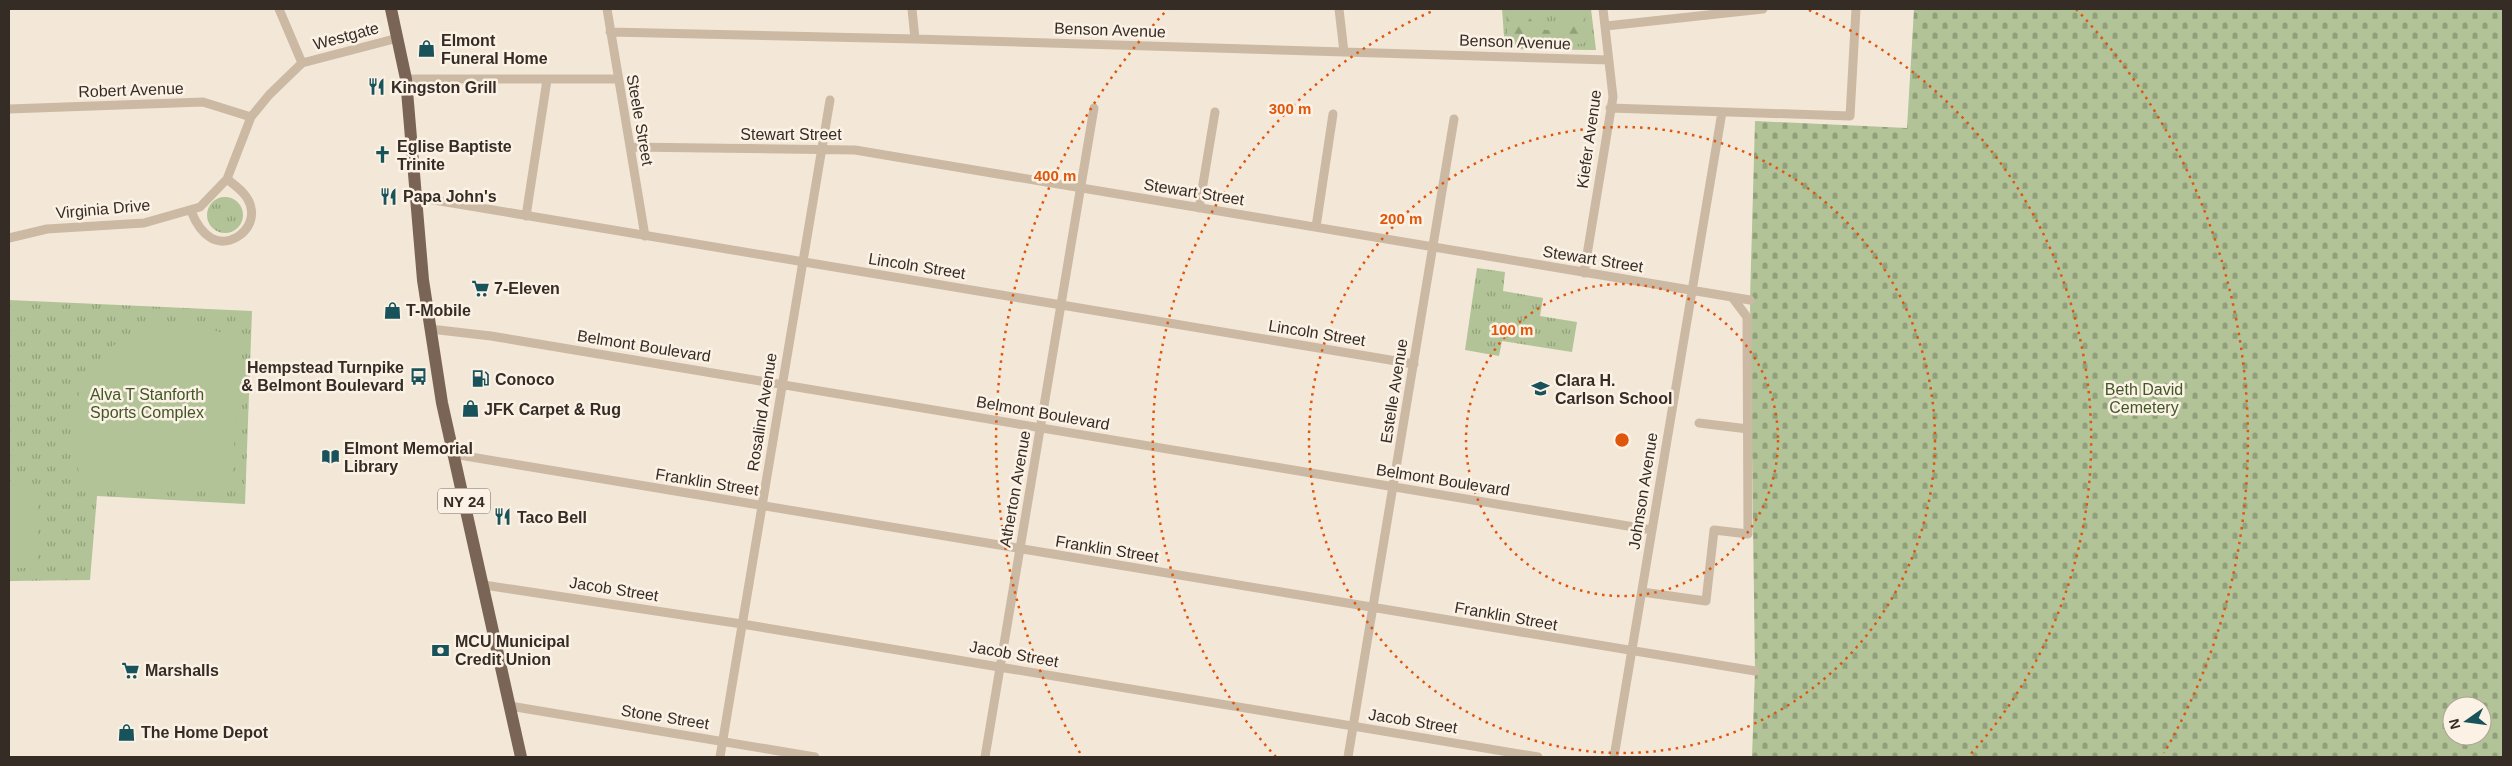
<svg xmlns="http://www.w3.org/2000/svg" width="2512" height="766" viewBox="0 0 2512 766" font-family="Arial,sans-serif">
	<defs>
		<pattern id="grass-tufts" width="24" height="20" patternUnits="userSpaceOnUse" patternTransform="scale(1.25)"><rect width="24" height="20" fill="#b1c397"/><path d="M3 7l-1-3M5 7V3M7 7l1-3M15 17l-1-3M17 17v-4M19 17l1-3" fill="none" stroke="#919f7b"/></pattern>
		<pattern id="forest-firs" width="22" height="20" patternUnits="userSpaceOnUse" patternTransform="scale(1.25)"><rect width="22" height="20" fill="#b1c397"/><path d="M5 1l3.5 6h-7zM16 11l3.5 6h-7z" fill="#919f7b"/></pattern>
		<pattern id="cemetery-stones" width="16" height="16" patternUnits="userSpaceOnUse" patternTransform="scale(1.25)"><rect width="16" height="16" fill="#b1c397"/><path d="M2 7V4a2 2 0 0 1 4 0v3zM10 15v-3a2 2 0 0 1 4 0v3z" fill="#919f7b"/></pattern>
	</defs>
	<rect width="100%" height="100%" fill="#f3e8d8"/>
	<path fill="url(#grass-tufts)" d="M1502,9h89l5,41 -91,-1z
		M207 215a18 18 0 1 1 36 0a18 18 0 1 1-36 0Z
		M1477,268l28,4 -2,19 40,7 -3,18 37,6 -5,30 -70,-11 -3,15 -34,-6z
		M9,300l243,11 -7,193 -148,-8 -7,84 -81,1z"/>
	<path fill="url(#forest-firs)" d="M1506,9h20c6,19 18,25 38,19l4,-4v-15h16l3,31 -6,4h-68l-5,-5z"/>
	<path fill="url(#cemetery-stones)" fill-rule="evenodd" d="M1914,9h589v748h-751l3,-86 -5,-371 5,-179 152,7zM2452,706h30v30h-30z"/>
	<path fill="#b1c397" d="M198,324l42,16 -8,144 -7,5 -143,-4 -12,-49 11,-52 33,-39 37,-18z
		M9,484l29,1 -1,76 -7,7h-21z"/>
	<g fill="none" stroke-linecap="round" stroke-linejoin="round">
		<path stroke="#ccb9a3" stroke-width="9" d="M279,9l23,54
			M607,9l38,227
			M912,9l3,30
			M1339,9l5,43
			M1606,26l157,-17
			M610,32l305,7 694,21
			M302,63l96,-25
			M406,79h212
			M1610,108l240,8 6,-107
			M9,109l194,-7 48,15
			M630,147l225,3 895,150
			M416,197l998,167
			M1199,208l16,-96
			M191,211c4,10 10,21 20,27 19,11 45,-9 40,-30 -2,-13 -14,-21 -24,-29
			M526,216l21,-136
			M1316,227l17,-113
			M9,238l38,-9 97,-6 56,-16 27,-28 24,-62 18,-22 33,-32
			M1584,273l29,-176 -10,-88
			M430,329l61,7 1161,194
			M1699,423l49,6
			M453,454l1302,217
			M484,585l258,39 796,133
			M1642,592l64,9 8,-71 34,4 -1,-217 -15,-20
			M510,706l305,51
			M720,757l110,-657
			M985,757l109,-649
			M1348,757l106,-638
			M1614,757l108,-645"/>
		<path stroke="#7a6455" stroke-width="12" d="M391,9l15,70 17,201 19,123 79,354"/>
	</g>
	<g fill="none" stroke="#df570d" stroke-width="2.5" stroke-dasharray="2.5 5">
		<circle cx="1622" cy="440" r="156"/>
		<circle cx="1622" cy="440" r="313"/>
		<path d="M1276 757A469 469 0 0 1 1435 10M1809 10A469 469 0 0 1 1968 757"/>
		<path d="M1080 753A626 626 0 0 1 1168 9M2076 9A626 626 0 0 1 2164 753"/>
	</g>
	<defs>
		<symbol id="shop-bare" viewBox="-9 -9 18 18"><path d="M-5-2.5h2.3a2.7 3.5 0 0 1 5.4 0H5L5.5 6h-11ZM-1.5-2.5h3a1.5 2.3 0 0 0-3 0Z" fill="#18525b" stroke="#fbf2e5" stroke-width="2.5" paint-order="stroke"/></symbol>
		<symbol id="restaurant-bare" viewBox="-9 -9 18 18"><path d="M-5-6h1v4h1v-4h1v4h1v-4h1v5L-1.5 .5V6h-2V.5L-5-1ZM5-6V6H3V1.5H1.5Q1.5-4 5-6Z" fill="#18525b" stroke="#fbf2e5" stroke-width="2.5" paint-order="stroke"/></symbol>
		<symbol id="church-bare" viewBox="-9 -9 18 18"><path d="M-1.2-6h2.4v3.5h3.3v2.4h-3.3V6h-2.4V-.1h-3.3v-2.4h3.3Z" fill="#18525b" stroke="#fbf2e5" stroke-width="2.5" paint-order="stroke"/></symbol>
		<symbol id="supermarket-bare" viewBox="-9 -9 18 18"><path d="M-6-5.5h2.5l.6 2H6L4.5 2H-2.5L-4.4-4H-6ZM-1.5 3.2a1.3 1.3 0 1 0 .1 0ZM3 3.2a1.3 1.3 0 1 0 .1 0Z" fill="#18525b" stroke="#fbf2e5" stroke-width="2.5" paint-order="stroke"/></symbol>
		<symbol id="bus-bare" viewBox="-9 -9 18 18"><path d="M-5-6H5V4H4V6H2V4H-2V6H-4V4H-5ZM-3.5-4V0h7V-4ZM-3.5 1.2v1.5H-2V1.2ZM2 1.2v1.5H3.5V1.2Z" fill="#18525b" stroke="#fbf2e5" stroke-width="2.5" paint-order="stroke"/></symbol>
		<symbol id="fuel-bare" viewBox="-9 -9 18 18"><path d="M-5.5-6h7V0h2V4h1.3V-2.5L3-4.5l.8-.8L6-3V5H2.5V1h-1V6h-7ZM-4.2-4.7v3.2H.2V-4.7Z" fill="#18525b" stroke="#fbf2e5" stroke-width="2.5" paint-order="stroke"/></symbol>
		<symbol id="school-bare" viewBox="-9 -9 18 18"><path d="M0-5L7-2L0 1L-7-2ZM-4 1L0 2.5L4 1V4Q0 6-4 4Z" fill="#18525b" stroke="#fbf2e5" stroke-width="2.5" paint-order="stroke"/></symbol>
		<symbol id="library-bare" viewBox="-9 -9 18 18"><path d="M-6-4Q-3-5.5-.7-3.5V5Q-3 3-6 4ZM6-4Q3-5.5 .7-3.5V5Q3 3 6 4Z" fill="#18525b" stroke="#fbf2e5" stroke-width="2.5" paint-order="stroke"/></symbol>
		<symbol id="bank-bare" viewBox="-9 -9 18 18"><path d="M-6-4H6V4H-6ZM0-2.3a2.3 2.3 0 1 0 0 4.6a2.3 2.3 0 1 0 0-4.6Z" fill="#18525b" stroke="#fbf2e5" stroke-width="2.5" paint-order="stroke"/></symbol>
	</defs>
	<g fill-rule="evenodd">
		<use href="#shop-bare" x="414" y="36" width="25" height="25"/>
		<use href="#restaurant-bare" x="364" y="74" width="25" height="25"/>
		<use href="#church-bare" x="370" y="142" width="25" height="25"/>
		<use href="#restaurant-bare" x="376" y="184" width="25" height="25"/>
		<use href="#supermarket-bare" x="468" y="276" width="25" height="25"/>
		<use href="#shop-bare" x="380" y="298" width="25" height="25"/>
		<use href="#bus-bare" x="406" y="364" width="25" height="25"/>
		<use href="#fuel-bare" x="468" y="366" width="25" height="25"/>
		<use href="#school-bare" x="1528" y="376" width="25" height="25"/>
		<use href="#shop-bare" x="458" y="396" width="25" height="25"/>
		<use href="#library-bare" x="318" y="444" width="25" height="25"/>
		<use href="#restaurant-bare" x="490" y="504" width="25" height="25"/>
		<use href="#bank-bare" x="428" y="638" width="25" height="25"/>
		<use href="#supermarket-bare" x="118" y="658" width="25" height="25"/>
		<use href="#shop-bare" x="114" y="720" width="25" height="25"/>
	</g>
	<g text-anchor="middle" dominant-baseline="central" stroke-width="5" stroke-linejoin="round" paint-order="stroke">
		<rect fill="#fbf2e5" stroke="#71675f" stroke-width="1" x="438" y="488.5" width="52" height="25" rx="4"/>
		<g font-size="15" font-weight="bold" fill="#362c26">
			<text x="464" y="501">NY 24</text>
		</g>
		<g font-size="16" fill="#362c26" stroke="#fbf2e5">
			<text transform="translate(1110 30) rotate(2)">Benson Avenue</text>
			<text transform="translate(346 36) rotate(-15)">Westgate</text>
			<text transform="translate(1515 42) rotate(2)">Benson Avenue</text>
			<text transform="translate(131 90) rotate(-2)">Robert Avenue</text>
			<text transform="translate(640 120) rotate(80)">Steele Street</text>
			<text x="791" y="134">Stewart Street</text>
			<text transform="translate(1589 139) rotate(-82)">Kiefer Avenue</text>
			<text transform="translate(1194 192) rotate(9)">Stewart Street</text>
			<text transform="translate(103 209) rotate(-5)">Virginia Drive</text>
			<text transform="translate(1593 259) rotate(9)">Stewart Street</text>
			<text transform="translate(917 266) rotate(9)">Lincoln Street</text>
			<text transform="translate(1317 333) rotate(9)">Lincoln Street</text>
			<text transform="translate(644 346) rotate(9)">Belmont Boulevard</text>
			<text transform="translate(1394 391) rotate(-81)">Estelle Avenue</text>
			<text transform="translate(762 412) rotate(-81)">Rosalind Avenue</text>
			<text transform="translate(1043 413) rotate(10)">Belmont Boulevard</text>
			<text transform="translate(1443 480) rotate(9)">Belmont Boulevard</text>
			<text transform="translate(707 482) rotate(9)">Franklin Street</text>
			<text transform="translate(1015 489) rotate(-80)">Atherton Avenue</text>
			<text transform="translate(1643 491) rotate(-81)">Johnson Avenue</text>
			<text transform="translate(1107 549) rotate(9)">Franklin Street</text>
			<text transform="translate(614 589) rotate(9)">Jacob Street</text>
			<text transform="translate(1506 616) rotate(10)">Franklin Street</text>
			<text transform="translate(1014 654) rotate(10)">Jacob Street</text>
			<text transform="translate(665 717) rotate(9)">Stone Street</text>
			<text transform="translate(1413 721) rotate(9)">Jacob Street</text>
		</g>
		<g font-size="16" font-weight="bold" fill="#362c26" stroke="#fbf2e5" text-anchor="start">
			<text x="441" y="40">Elmont<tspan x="441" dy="18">Funeral Home</tspan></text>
			<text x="391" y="87">Kingston Grill</text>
			<text x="397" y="146">Eglise Baptiste<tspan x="397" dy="18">Trinite</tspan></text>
			<text x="403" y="196">Papa John's</text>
			<text x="494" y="288">7-Eleven</text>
			<text x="406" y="310">T-Mobile</text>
			<text x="404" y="367" text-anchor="end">Hempstead Turnpike<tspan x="404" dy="18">&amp; Belmont Boulevard</tspan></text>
			<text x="495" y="379">Conoco</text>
			<text x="1555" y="380">Clara H.<tspan x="1555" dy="18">Carlson School</tspan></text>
			<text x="484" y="409">JFK Carpet &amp; Rug</text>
			<text x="344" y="448">Elmont Memorial<tspan x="344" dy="18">Library</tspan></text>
			<text x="517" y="517">Taco Bell</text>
			<text x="455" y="641">MCU Municipal<tspan x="455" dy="18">Credit Union</tspan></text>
			<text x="145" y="670">Marshalls</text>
			<text x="141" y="732">The Home Depot</text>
		</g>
		<g font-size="16" fill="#425727" stroke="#fbf2e5">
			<text x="2144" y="389">Beth David<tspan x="2144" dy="18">Cemetery</tspan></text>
			<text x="147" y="394">Alva T Stanforth<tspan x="147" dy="18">Sports Complex</tspan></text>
		</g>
	</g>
	<circle cx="1622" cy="440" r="8" fill="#df570d" stroke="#fbf2e5" stroke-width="2.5"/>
	<g font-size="15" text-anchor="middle" font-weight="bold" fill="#df570d" stroke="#fbf2e5" stroke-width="5" stroke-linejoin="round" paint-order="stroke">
		<text x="1290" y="114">300 m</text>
		<text x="1055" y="181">400 m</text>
		<text x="1401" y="224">200 m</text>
		<text x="1512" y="335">100 m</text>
	</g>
	<rect width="2512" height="766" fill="none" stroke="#362c26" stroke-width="20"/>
	<g transform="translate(2467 721) rotate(256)"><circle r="24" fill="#fbf2e5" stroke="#aca399"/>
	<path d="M0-4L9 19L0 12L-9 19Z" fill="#18525b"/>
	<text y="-8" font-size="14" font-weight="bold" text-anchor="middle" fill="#362c26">N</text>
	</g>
</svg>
